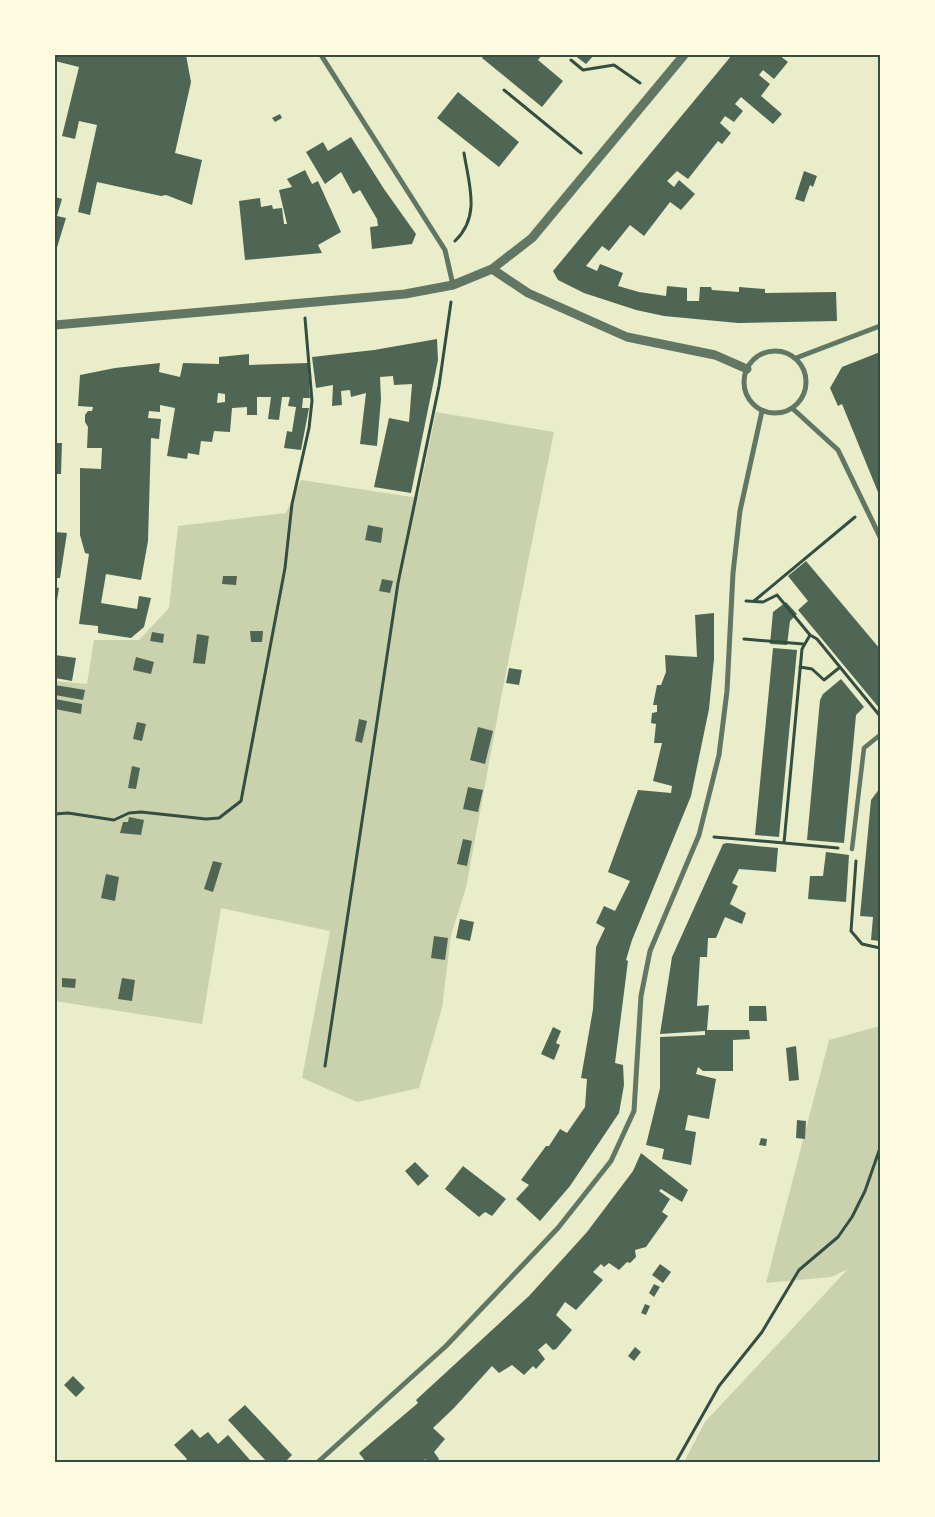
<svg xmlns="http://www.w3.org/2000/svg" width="935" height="1517" viewBox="0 0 935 1517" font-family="Overpass,sans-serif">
	<rect width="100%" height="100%" fill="#e9edc9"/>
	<path fill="#cad2ad" d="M436,412l118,20 -54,271 -34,185 -15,47 -9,73 -23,80 -62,14 -55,-24 28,-147 -109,-23 -19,116 -147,-23v-320l32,3 7,-44h45l30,-32 9,-82 108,-13 15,-33 117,18z
		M880,1026v436h-196l21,-40 143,-153 -17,8 -65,6 63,-243z"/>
	<path fill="#4f6655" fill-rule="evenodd" d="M55,55h131l5,27 -16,71 27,7 -10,45 -26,-10 -5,1 -64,-14 -7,33 -12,-3 19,-87 -18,-4 -4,18 -13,-3 17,-69 -24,-6z
		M484,55h58l-4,5 25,21 -21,26 -60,-49z
		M574,55h20l-8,9z
		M732,55h47l9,7 -14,17 -11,-9 -4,5 11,9 -9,12 21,18 -9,10 -32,-27 -6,7 8,7 -9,11 -9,-6 -5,7 11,10 -9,11 -4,-3 -30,38 -11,-8 -10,10 7,6 5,-7 16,14 -14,16 -11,-8 -26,34 -14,-11 -21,26 -7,-5 -16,20 11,5 3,-7 23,9 -5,13 21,6 27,4 1,-10 20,2v13h12l1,-14h11l1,3 27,2v-5l26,2v4l71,-1 1,29 -99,2 -74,-7 -28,-6 -52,-17 -26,-13 -5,-9z
		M458,92l61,50 -20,25 -62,-49z
		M280,114l2,4 -7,4 -3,-4z
		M351,137l33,52 32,45 -4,10 -40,5 -2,-22 8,-1 -1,-7 -17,-29 -7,4 -12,-22 -16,12 -19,-32 17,-10 5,9z
		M305,170l7,14 6,-3 23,51 -23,13 4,8 -77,7 -6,-59 21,-3 1,9 11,-2 1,4 9,-1 2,16h3l-8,-34 13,-3 -5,-8z
		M804,171l13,5 -4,11 -3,-2 -6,17 -9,-3z
		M55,197l7,2 -5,17 9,2 -11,36z
		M437,339l1,21 -27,133 -37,-6 15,-69 20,4 3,-38 -18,1 -1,-9 -13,1 1,22 -4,47 -17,-2 6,-51 -15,4 -1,-7 -9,1 1,14 -10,1 1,-21 -17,3 -4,-31 62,-7z
		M880,352v145l-38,-93 -4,2 -8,-18 12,-21z
		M249,354v11l59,-2 2,35h-7l-1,10h7l-8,42 -17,-2 3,-17 5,1 4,-25 -8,-1 2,-9h-8l-3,23 -11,-1 3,-22h-14v18h-10v-8l-15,1 -2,24 -16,-1 -2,11 -11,-1 -2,14 -11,-2 -1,6 -20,-3 8,-48 -15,-3v7l-11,-1 -1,7 13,1 -2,20 -8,-1 -3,103 -7,39 -35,-6 -5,29 36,6 2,-13 12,2 -7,29 -13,11 -33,-5v-7l-19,-2 10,-70 -4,-1 -5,-18v-67l21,1 1,-21h-15l1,-21 -3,-5v-7l3,-4h4l1,-4 -15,-1 2,-31 35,-7 45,-5 -1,9 21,5 3,-14 36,1v-7zM218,393l7,1v8l-8,1z
		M55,443h7l-1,31h-6z
		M368,525l15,3 -2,15 -16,-3z
		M55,532l12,1 -7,45h-5z
		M806,561l74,88v60l-82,-99 10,-9 -20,-25z
		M223,576h14l-1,9 -14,-1z
		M382,579l11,2 -3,12 -11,-2z
		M55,587l4,1 -3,18h-1z
		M786,602l11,12 -7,7 -3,24 -17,-1 3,-32z
		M714,613v46l-5,50 -18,87 -59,144 -6,20 2,1 -13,102 8,2 1,20 -5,28 -49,73 -30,35 -24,-22 13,-14 -8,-5 25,-34h3l11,-17 7,4 18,-26 2,-28 -6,-1 12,-69 3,-62 9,-19 -9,-5 8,-17 11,5 15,-30 -22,-9 30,-82 33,3 1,-7 -19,-5 9,-38h-8l2,-19 -5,-1 1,-10 5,-1v-7h-4l4,-20h4l5,-13 -1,-17 32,2 -2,-42z
		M250,631h13l-1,11h-11z
		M152,632l12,2 -1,9 -13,-2z
		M197,634l12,2 -4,28 -12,-1z
		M773,648l24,2 -18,187 -24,-2z
		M55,655l21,3 -4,23 -17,-3z
		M136,657l18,5 -3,12 -18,-4z
		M509,668l13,2 -3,15 -13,-2z
		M841,679l23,28 -8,8 -12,128 -37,-3 13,-140 3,-6z
		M55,685l30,5 -2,10 -28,-5z
		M55,699l27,5 -1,10 -26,-5z
		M359,719l8,2 -5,22 -7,-2z
		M137,722l9,2 -4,17 -9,-2z
		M478,727l15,4 -8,33 -15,-4z
		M132,766l8,2 -4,21 -8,-1z
		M468,787l15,3 -5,22 -15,-3z
		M880,788v153l-9,-1 2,-23 -13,-1 11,-116z
		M129,817l15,3 -3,15 -21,-2 3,-11h5z
		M463,839l9,2 -5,25 -10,-2z
		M727,843l51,5 -2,24 -37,-3 -7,14 6,3 -8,18 16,9 -4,11 -17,-7 -9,21h-8l-1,19h-7l-3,49 12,-1 -2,25h42l1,9 -17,1v31h-30l-5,-4 -2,7 20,5 -7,40 -21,-4 -3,15 11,2 -5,33 -29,-6 2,-10 -18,-4 14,-57v-51l45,-2v-4l-45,3 12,-77 51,-113z
		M826,852l23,3 -3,47 -38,-3 2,-23h13z
		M213,861l9,2 -9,29 -9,-3z
		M106,874l13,3 -4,24 -14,-3z
		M460,919l14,3 -4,19 -14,-3z
		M434,936l14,2 -3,22 -14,-2z
		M62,978l14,1 -1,9 -13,-1z
		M122,978l13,2 -3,21 -14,-2z
		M749,1006h17l1,15h-18z
		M553,1027l8,4 -5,12 4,2 -6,15 -13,-6z
		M796,1046l3,34 -10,1 -3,-33z
		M797,1120l9,1 -1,18 -9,-1z
		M761,1138l6,1 -1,7 -7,-1z
		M641,1153l47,37 -6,12 -21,-13 -2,2 11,8 -8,13 6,4 -22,31 -11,3 1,7 -6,6 -3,-1 -8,8 -10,-7 -5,4 -3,-3 -8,8 10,8 -27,30 -11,-8 -9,13 16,15 -16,19 -3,1 -7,-7 -8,7 7,9 -9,10 -3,-3 -9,9 -12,-10 -13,8 -7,-7 -38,42 -21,20 12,11 -11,13 5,7 -2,3h-9l-3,-3 -1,3h-58l-7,-9 59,-50 -2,-3 113,-104 58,-64 46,-61z
		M415,1162l14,14 -11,10 -13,-15z
		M463,1166l43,33 -14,17 -7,-4 -6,5 -34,-28z
		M660,1264l11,8 -8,11 -11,-8z
		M654,1284l6,3 -6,10 -5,-4z
		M645,1304l5,2 -4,9 -5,-2z
		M635,1347l6,5 -7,9 -6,-5z
		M73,1376l12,12 -9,9 -12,-12z
		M245,1405l47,50 -7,7h-18l-39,-42z
		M192,1429l8,9 8,-6 10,12 10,-9 22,25 -3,2h-63l3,-3 -13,-14z"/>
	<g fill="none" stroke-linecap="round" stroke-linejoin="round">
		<path stroke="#344e41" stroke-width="3" d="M571,60l12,10 31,-5 26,18
			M504,90l77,63
			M455,241c26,-25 14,-56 9,-88
			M746,601l17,1 14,-7 33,40
			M754,601l101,-84
			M744,639l59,5
			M800,667l12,2 12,11 15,-12
			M55,814l13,-1 46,7 15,-7 12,-1 65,7 13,-1 22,-17 44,-233 7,-64 17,-76 3,-27 -7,-83
			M714,837l70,6
			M838,848l-54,-5 18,-194 8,-14 7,4 63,77
			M856,861l-5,70 11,13 18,4
			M325,1066l73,-483 41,-197 12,-84
			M676,1462l43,-76 43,-54 37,-62 39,-33 14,-20 13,-26 15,-43"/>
		<path stroke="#617663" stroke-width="4.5" d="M852,849l12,-101 16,-13"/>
		<path stroke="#617663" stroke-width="5" d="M321,55l124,195 8,35
			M744 382a31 31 0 1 1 62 0a31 31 0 1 1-62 0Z
			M796,358l84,-32
			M792,408l46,42 42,87
			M318,1462l128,-116 112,-118 53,-67 23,-50 7,-115 9,-45 49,-116 20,-80 8,-64 6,-118 7,-62 22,-100"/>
		<path stroke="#617663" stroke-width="9" d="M492,269l36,24 99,44 88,18 32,14
			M55,325l350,-31 48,-9 39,-16 40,-31 152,-183"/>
	</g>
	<rect width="935" height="1517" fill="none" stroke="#fefae0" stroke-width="112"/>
	<rect x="56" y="56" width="823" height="1405" fill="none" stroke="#344e41" stroke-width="2"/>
</svg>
